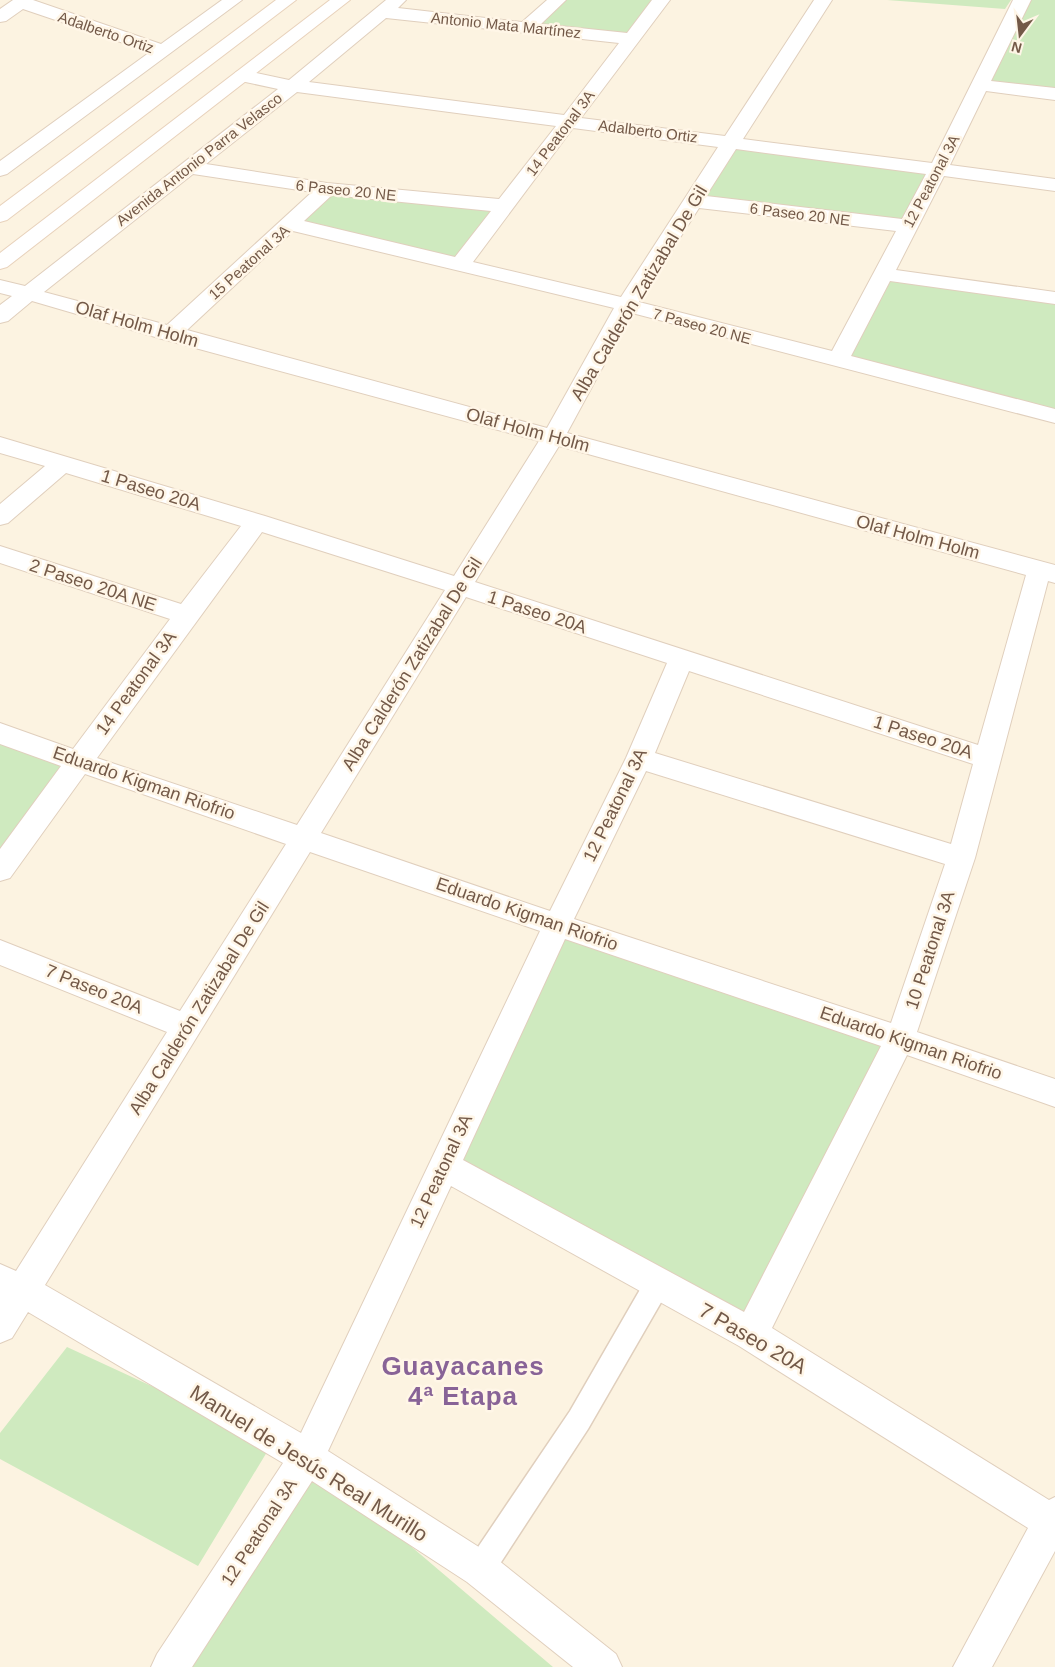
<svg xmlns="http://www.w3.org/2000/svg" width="1055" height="1667" viewBox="0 0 1055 1667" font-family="Helvetica,sans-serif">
	<rect width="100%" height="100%" fill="#fcf3e1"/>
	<path fill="#cfeabf" d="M557,0h104l-30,39 -104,-12z
		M887,0h124l-6,9z
		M1022,0h33v94l-76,-9z
		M730,142l208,28 -31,56 -213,-25z
		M327,189l178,17 -46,60 -169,-42z
		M883,274l172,24v118l-217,-55z
		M0,733l79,29 -79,108z
		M557,925l343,114 -149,295 -307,-168z
		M67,1347l206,95 -75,124 -198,-107v-26z
		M307,1458l246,209h-383z"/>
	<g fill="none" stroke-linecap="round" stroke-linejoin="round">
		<defs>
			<path id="lane" d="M658,1271l9,3 4,9 -4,9 -79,137 -98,150 -10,4 -10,-4 -4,-10 4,-10 100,-148 79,-137z"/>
			<path id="street" d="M13,0h20l128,44 61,-44h20l-235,174 -7,2v-15l150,-109 -127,-43 -17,12 -6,1v-13z
				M386,0h20l-8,8 124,14 25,-22h19l-25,24 86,9 25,-33h18l-89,118 144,18 89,-136h18l-89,139 189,24 81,-163h18l-40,81 64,7v12l-69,-9 -36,74 105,14v12l-111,-15 -48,94 159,22v12l-165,-23 -39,75 204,53v14l-423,-110 -65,120 488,132v18l-7,-2 -73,277 -58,174 138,47v28l-148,-52 -135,273 277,172 6,-3v54l-63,116h-39l75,-139 -289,-182 -288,-160 -123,265 165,105 123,98 6,13h-49l-106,-85 -155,-101 -120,186h-41l6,-13 126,-191 -255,-151 -16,26 -12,5v-79l16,7 151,-239 -167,-67v-25l180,71 106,-167 -201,-70 -75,104 -10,3v-32l61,-83 -61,-22v-21l73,26 97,-130 -170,-56v-17l181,58 60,-78 -175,-53 -58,50 -8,2v-21l45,-38 -45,-13v-16l265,79 189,60 85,-135 -377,-102 -130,-38 -24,20 -8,2v-18l12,-9 -12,-3v-13l25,6 253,-197 -42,-9 -3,-4 3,-4 6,-2 47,10zM386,18l233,25 -55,72 -255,-33zM297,92l259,34 -57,73 -172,-16 -121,-19zM573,128l145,19 -97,150 -148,-35zM736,149l190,25 -24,45 -196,-23zM193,174l119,18 -145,133 -123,-33zM332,195l159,16 -36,46 -151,-36zM699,208l197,23 -64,120 -193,-49zM293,231l321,77 -67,120 -360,-98zM559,446l467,129 -48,170 -503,-163zM262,532l183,58 -148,235 -200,-67zM466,597l201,66 -41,95 -76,153 -229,-78zM689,671l284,93 -22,80 -296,-91zM646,771l299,93 -54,159 -317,-104zM310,852l230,79 -239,502 -256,-148zM565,939l316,107 -137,266 -281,-152z"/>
			<path id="secondary" d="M276,0h20l-289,220 -7,2v-16z
				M330,0h20l-343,267 -7,2v-16z"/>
		</defs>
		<use href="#lane" stroke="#e0cfbd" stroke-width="3"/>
		<use href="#street" stroke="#e0cfbd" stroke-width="2"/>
		<use href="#secondary" stroke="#e8d2bc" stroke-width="2"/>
		<use href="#lane" fill="#fff" fill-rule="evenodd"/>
		<use href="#street" fill="#fff" fill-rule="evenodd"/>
		<use href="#secondary" fill="#fff" fill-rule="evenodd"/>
	</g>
	<g text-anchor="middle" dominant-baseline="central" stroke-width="5" stroke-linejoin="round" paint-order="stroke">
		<g font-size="15" fill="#735948" stroke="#fff6e7">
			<text transform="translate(506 25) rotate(6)">Antonio Mata Martínez</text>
			<text transform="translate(106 32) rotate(19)">Adalberto Ortiz</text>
			<text transform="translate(648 131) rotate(7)">Adalberto Ortiz</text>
			<text transform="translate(560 133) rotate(-53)">14 Peatonal 3A</text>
			<text transform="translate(199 159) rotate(-38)">Avenida Antonio Parra Velasco</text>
			<text transform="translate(931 181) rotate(-62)">12 Peatonal 3A</text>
			<text transform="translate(346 190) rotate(6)">6 Paseo 20 NE</text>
			<text transform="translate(800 214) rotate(7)">6 Paseo 20 NE</text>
			<text transform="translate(249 262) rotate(-42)">15 Peatonal 3A</text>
			<text transform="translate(702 326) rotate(15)">7 Paseo 20 NE</text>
		</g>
		<g font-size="18" fill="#735948" stroke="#fff6e7">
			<text transform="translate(639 293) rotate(-59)">Alba Calderón Zatizabal De Gil</text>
			<text transform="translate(137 324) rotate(16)">Olaf Holm Holm</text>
			<text transform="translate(528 430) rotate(15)">Olaf Holm Holm</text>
			<text transform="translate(151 490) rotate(17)">1 Paseo 20A</text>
			<text transform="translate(918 537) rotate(15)">Olaf Holm Holm</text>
			<text transform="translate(93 585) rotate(18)">2 Paseo 20A NE</text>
			<text transform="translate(537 612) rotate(18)">1 Paseo 20A</text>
			<text transform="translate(412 664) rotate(-58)">Alba Calderón Zatizabal De Gil</text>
			<text transform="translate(136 683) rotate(-54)">14 Peatonal 3A</text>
			<text transform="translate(923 737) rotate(18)">1 Paseo 20A</text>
			<text transform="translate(144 783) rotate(19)">Eduardo Kigman Riofrio</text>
			<text transform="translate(615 805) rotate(-64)">12 Peatonal 3A</text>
			<text transform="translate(527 914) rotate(19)">Eduardo Kigman Riofrio</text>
			<text transform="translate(930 950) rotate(-72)">10 Peatonal 3A</text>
			<text transform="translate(94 989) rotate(22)">7 Paseo 20A</text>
			<text transform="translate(199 1008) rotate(-58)">Alba Calderón Zatizabal De Gil</text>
			<text transform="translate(911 1043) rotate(19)">Eduardo Kigman Riofrio</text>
			<text transform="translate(441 1171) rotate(-65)">12 Peatonal 3A</text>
			<text transform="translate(259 1532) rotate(-57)">12 Peatonal 3A</text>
		</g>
		<g font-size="21" fill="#735948" stroke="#fff6e7">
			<text transform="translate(753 1338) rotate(30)">7 Paseo 20A</text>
			<text transform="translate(309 1463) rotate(32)">Manuel de Jesús Real Murillo</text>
		</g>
		<g font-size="26" font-weight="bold" letter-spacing="1" fill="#886397" stroke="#fff6e7">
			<text x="463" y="1366">Guayacanes<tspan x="463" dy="30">4ª Etapa</tspan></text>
		</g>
	</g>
	<g transform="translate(1020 35) rotate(195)" stroke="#fff6e7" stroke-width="4" paint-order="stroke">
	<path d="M0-4L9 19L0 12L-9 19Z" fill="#735948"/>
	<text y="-8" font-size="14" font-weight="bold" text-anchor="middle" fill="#735948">N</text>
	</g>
</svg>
